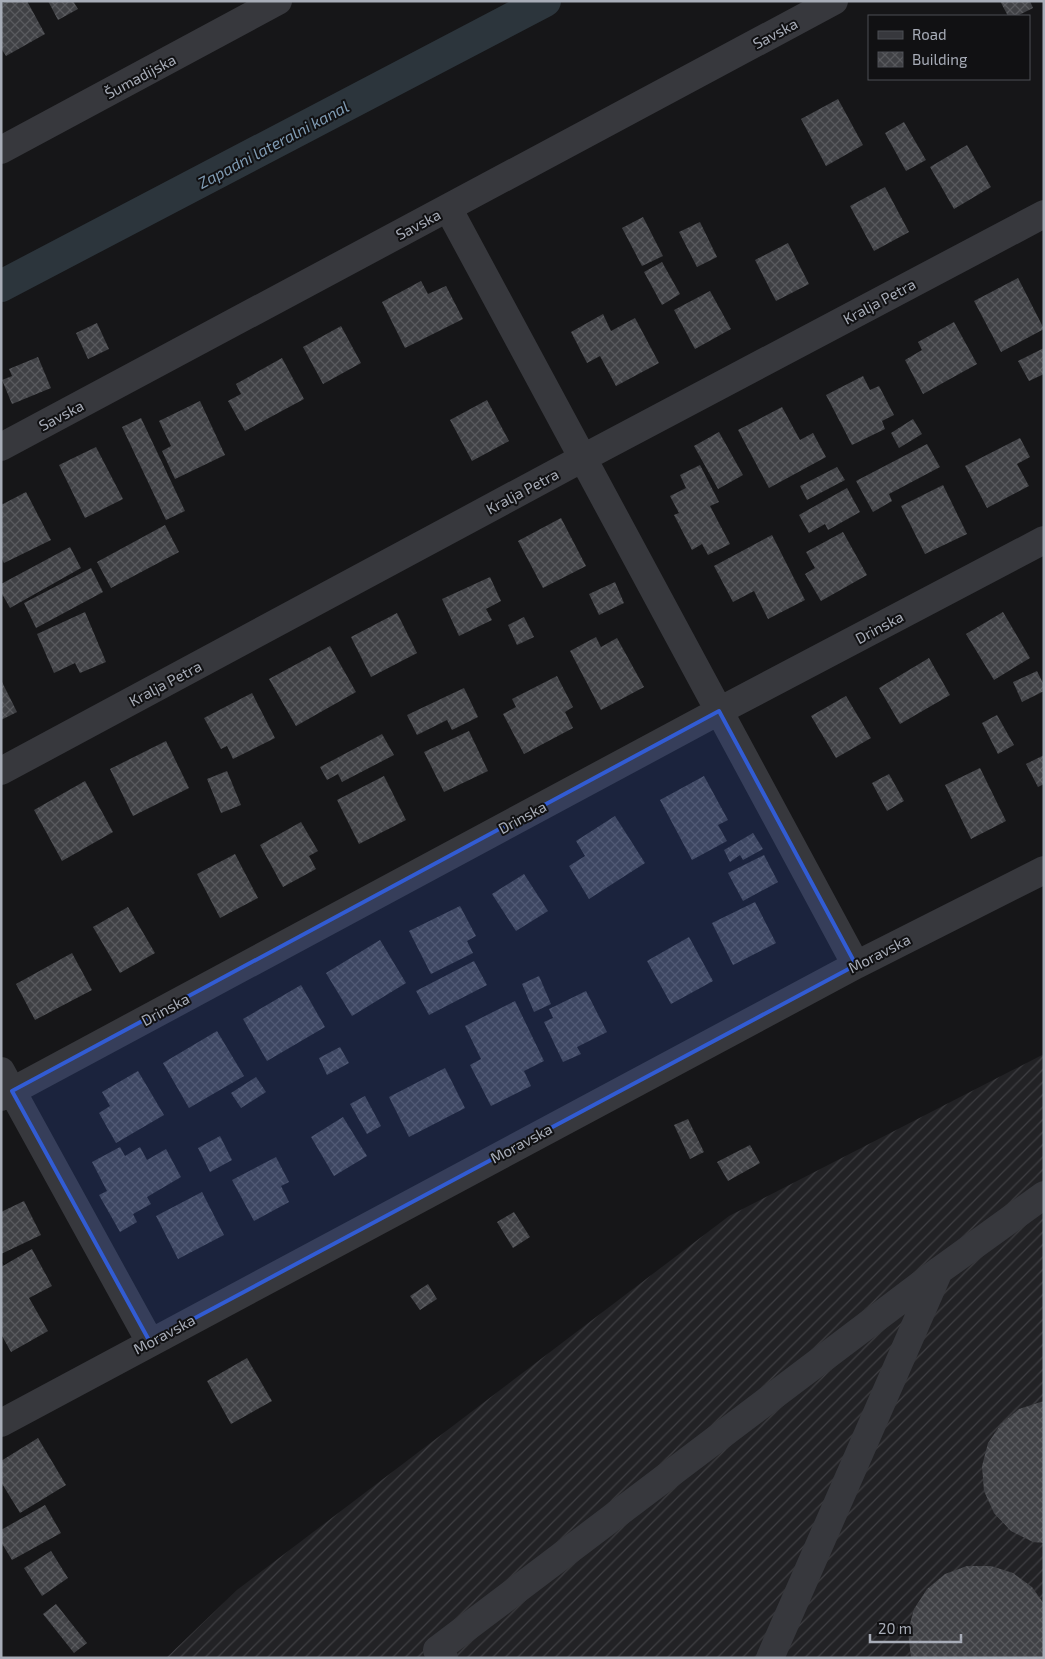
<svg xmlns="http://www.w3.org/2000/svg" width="1045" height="1659" viewBox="0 0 1045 1659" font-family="'Exo 2',sans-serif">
	<defs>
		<pattern id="industrial-furrows" width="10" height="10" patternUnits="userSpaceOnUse" patternTransform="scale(1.25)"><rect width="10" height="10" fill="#222225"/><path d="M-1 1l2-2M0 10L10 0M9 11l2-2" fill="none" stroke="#3f3f43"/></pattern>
		<pattern id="building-cross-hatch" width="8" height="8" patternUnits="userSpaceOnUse" patternTransform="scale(1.25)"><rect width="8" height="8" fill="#404145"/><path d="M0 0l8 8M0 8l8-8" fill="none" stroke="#595a5e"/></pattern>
	</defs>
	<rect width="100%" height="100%" fill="#161618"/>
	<path fill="url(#industrial-furrows)" d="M1044,1054v604h-878l71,-68 492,-374z"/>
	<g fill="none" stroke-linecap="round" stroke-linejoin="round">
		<path stroke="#2c353c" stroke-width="32" d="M1,286l544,-285"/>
	</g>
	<path fill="url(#building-cross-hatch)" d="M6,1h21l18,33 -39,22 -5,-8v-44z
		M48,1h25l5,8 -20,11z
		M1000,1h30l3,7 -16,8h-9z
		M838,99l25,46 -37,21 -25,-47z
		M904,122l22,38 -20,11 -21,-38z
		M967,145l24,42 -37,22 -24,-42z
		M885,187l24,45 -35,19 -24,-45z
		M643,217l20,39 -21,10 -20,-38z
		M700,222l17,35 -20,10 -18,-35z
		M788,243l21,41 -33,17 -21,-41z
		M662,262l18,32 -18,11 -18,-33z
		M1018,278l26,51 -43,23 -27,-51z
		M421,281l7,13 18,-8 17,33 -58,29 -23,-46z
		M710,291l21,38 -36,20 -21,-39z
		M603,314l8,17 24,-13 24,45 -43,23 -16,-30 -13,7 -16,-31z
		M954,322l23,42 -54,30 -18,-34 17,-10 -4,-8z
		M97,323l12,26 -21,10 -12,-26z
		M341,326l20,37 -38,21 -20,-37z
		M1044,348v26l-15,7 -11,-20z
		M38,357l13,31 -39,16 -10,-24 10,-4 -3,-7z
		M282,358l22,41 -59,32 -17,-30 13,-7 -5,-10z
		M863,376l7,14 9,-4 15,29 -12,6 3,8 -33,16 -26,-50z
		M487,400l22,41 -37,20 -22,-41z
		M200,401l25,54 -50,24 -13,-28 9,-5 -12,-25z
		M782,407l18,33 13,-7 13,24 -57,31 -31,-58z
		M141,418l44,93 -19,9 -44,-93z
		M913,419l9,15 -23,14 -8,-15z
		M719,432l24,43 -25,14 -24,-43z
		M1020,438l10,19 -13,7 12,22 -42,22 -22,-42z
		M927,444l13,23 -51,27 3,7 -19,11 -17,-31z
		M96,447l27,52 -38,19 -26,-53z
		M700,465l19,37 -9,4 20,38 -22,11 -6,-11 -10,6 -18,-35 5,-2 -9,-17 16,-8 -6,-13z
		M837,467l8,13 -38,20 -7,-14z
		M943,485l24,49 -42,20 -24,-48z
		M847,488l13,24 -32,18 -3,-6 -16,9 -10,-18z
		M26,492l25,48 -47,23 -3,-6v-52z
		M561,518l25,48 -43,22 -25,-47z
		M165,525l14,27 -68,36 -14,-26z
		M843,532l24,43 -46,26 -16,-27 10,-6 -9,-16z
		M772,535l33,65 -37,19 -14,-28 -21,11 -19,-36z
		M70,547l11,21 -71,40 -9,-16v-8z
		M91,568l12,24 -67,36 -12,-25z
		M490,577l11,24 -15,8 6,11 -33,16 -17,-37z
		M615,582l9,21 -25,12 -10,-21z
		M85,612l21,50 -26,11 -5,-10 -21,10 -17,-39z
		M1003,612l27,46 -36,22 -28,-46z
		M397,613l20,40 -46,24 -20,-40z
		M524,617l10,20 -17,8 -9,-20z
		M596,637l5,10 16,-9 27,49 -43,23 -31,-59z
		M330,646l26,46 -60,34 -27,-47z
		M929,658l21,37 -50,29 -21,-36z
		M1037,671l7,14v6l-22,11 -9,-20z
		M557,676l16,31 -8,5 8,16 -49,26 -21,-40 13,-7 -4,-8z
		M1,680l16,32 -16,8z
		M464,688l14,29 -26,13 -5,-10 -30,15 -10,-20z
		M252,693l23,45 -42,21 -6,-13 -6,3 -17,-31z
		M846,696l25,42 -35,20 -25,-42z
		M997,715l17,30 -16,9 -16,-31z
		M469,731l19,40 -44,21 -20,-40z
		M382,734l12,21 -52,27 -4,-8 -11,6 -7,-13z
		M166,741l23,47 -56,28 -23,-47z
		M1044,755v29l-6,3 -12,-23z
		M980,768l26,53 -35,18 -26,-54z
		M227,771l14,34 -20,8 -14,-34z
		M889,774l15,27 -17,10 -15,-28z
		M384,776l22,44 -47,24 -22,-44z
		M704,776l24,44 -10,5 9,16 -35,19 -32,-60z
		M85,781l28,51 -51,29 -28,-51z
		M615,816l30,47 -56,36 -20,-33 16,-10 -9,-15z
		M301,822l17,29 -9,5 7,13 -33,18 -23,-42z
		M753,833l10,16 -20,11 -3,-5 -10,7 -6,-12z
		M235,854l23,44 -38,20 -23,-44z
		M764,855l14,27 -35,19 -15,-28z
		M524,874l24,37 -32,20 -24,-37z
		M755,902l21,41 -43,22 -21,-42z
		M460,906l16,30 -9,5 6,12 -42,21 -22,-43z
		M128,907l27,46 -35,20 -27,-46z
		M689,937l24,44 -42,23 -24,-43z
		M380,940l26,43 -54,33 -26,-43z
		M72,953l20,37 -57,30 -19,-36z
		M474,961l13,24 -58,30 -13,-24z
		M539,976l12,28 -17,8 -12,-28z
		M301,985l24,42 -58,34 -24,-42z
		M586,991l21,41 -30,15 4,7 -18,8 -19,-40 9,-4 -4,-9z
		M515,1001l29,60 -20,10 7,15 -40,20 -21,-41 11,-6 -16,-33z
		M217,1031l27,45 -55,32 -26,-45z
		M340,1047l9,16 -22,12 -8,-17z
		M445,1068l20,40 -56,29 -20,-40z
		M138,1071l26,44 -48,28 -17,-30 11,-7 -8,-14z
		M256,1077l10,15 -25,16 -10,-15z
		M365,1096l16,30 -14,8 -17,-30z
		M343,1117l24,39 -33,20 -23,-39z
		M688,1119l16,33 -14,7 -16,-34z
		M220,1136l12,24 -22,12 -12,-24z
		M750,1145l10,18 -32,18 -11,-19z
		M120,1147l5,9 15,-9 7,13 19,-11 15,28 -34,20 4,7 -18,10 4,8 -17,10 -21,-37 8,-4 -15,-29z
		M276,1157l13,25 -8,4 8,16 -35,19 -22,-41z
		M202,1192l22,43 -46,24 -22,-43z
		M24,1201l17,34 -40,19v-42z
		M514,1212l16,25 -17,11 -16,-26z
		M32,1249l20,37 -23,12 19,33 -37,21 -10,-18v-67z
		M428,1284l9,15 -17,11 -10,-14z
		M247,1358l25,43 -41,23 -24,-43z
		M1044,1401v142l-11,-1 -22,-11 -17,-18 -10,-22 -2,-25 6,-23 13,-19 18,-15z
		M38,1438l28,47 -46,28 -19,-31v-21z
		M45,1505l16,28 -49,27 -11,-18v-12z
		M51,1551l17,27 -26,18 -18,-28z
		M967,1566h24l22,7 19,14 12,17v54h-133l-3,-27 6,-22 13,-20 18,-15z
		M56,1604l31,39 -13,10 -31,-39z"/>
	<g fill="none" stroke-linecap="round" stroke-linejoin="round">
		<path stroke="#37383d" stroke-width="28" d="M1,150l277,-149
			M448,208l408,757
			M1,447l833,-446
			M1,771l582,-313 461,-244
			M1,1071l149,271
			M1,1097l718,-386 325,-171
			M1,1423l855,-458 188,-95
			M444,1658l-7,-8 503,-380 104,-75
			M770,1658l169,-387"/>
	</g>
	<path fill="#325cd3" fill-opacity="0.2" stroke="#325cd3" stroke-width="4" stroke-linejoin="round" d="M719,711l137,254 -706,377 -138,-251z"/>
	<g text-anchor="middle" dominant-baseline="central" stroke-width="4" stroke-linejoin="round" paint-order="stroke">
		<g font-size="15" fill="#a8adb8" stroke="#111113">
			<text transform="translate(775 33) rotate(-28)">Savska</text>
			<text transform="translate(140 76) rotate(-28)">Šumadijska</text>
			<text transform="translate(418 224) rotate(-28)">Savska</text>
			<text transform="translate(879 301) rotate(-28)">Kralja Petra</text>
			<text transform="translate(61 415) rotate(-28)">Savska</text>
			<text transform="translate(522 491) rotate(-28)">Kralja Petra</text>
			<text transform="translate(879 627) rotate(-28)">Drinska</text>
			<text transform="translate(165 683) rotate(-28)">Kralja Petra</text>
			<text transform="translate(522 817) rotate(-28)">Drinska</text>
			<text transform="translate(879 953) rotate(-27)">Moravska</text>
			<text transform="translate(165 1009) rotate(-28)">Drinska</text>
			<text transform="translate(521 1143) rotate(-28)">Moravska</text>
			<text transform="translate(164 1334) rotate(-28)">Moravska</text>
		</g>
		<g font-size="16" font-style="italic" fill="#7f9bb3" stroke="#111113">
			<text transform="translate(273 144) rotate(-28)">Zapadni lateralni kanal</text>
		</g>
	</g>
	<rect width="1045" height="1659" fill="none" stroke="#a8adb8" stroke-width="5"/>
	<rect x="868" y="15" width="162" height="65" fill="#111113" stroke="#4d4f55"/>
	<rect x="878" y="31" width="25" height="8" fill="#37383d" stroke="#4d4f55"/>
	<text x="912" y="40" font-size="15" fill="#a8adb8">Road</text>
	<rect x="878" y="52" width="25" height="15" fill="url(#building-cross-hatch)" stroke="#4d4f55"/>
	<text x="912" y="65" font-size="15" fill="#a8adb8">Building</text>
	<path d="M870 1634v8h91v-8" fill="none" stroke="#a8adb8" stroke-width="2.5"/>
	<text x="878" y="1634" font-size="15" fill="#a8adb8" stroke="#111113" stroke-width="4" paint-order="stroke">20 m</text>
</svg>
